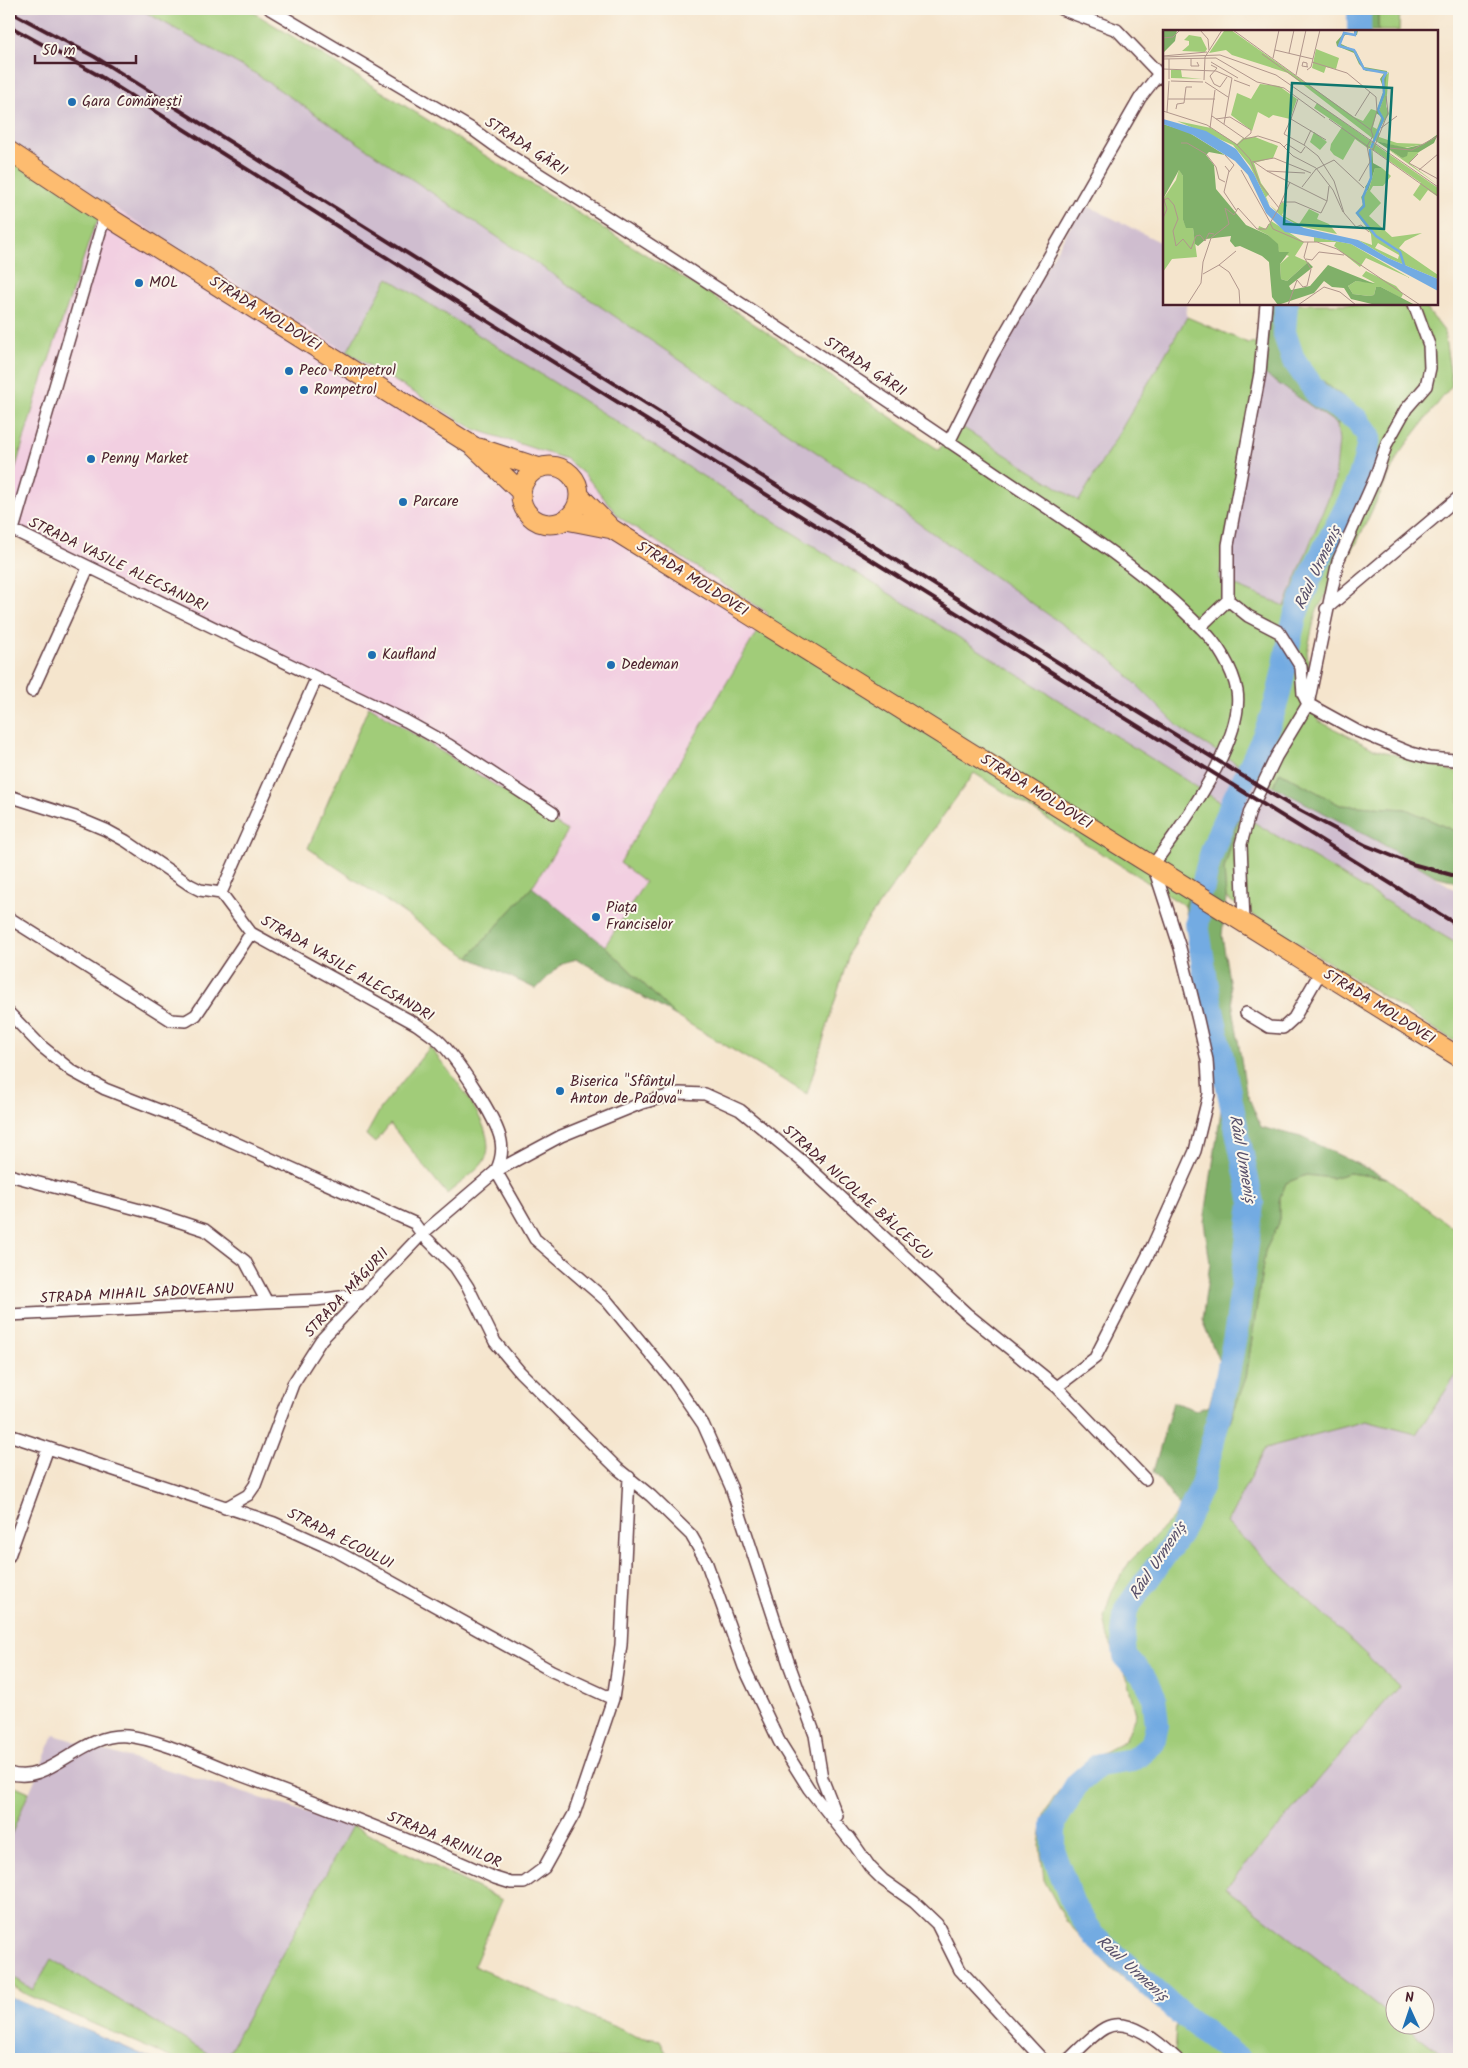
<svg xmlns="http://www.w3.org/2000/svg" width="1468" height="2068" viewBox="0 0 1468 2068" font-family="Kalam,sans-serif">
	<rect width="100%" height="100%" fill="#fbf7ec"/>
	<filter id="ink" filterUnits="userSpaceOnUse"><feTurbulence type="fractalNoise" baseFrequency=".02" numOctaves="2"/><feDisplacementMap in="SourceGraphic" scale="10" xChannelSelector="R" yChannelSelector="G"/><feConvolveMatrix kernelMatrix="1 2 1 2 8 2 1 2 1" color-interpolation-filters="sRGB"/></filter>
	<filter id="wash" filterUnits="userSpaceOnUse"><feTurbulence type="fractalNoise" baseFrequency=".0096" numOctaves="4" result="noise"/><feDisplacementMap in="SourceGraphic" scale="20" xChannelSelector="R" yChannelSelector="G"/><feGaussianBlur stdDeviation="1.12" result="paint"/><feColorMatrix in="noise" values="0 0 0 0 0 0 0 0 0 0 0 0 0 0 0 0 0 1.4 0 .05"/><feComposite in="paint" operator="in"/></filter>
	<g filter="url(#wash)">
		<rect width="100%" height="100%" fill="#f5e5cd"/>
		<path fill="#f2cfe1" d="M108,204l366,225 92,30 19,16 35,43 148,95 -148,249 25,19 -40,65 -73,-59 36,-55 -199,-126 -360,-177v-39l28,-95 56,-165z"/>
		<path fill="#cfbdcf" d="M9,9h131l116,65 591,399 263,185 72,72 91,56 106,56 80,50v53l-301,-180 -770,-487 -41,74 -239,-148 -99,-53z
			M1084,204l80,40v60h22l1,13 -108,184 -125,-79z
			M1260,371l77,53 2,17 -4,40 -50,125 -66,-26z
			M1459,1371v688h-12l-43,-33h22v-30h-30l-1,23 -169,-131 173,-202 -172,-163 38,-75 101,-27 50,13z
			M54,1735l298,91 -127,233h-8l-165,-99 -19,30 -24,-16v-134z"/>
		<path fill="#a1cc79" stroke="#767652" d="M140,9h108l468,289 223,152 15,-28 125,79 108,-184 61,26 15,-1 -3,29 -41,208 66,27 50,-125 4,-40 -2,-17 5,-2 6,-21c-42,-34 -58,-39 -53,-97h128l21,27 8,54 -53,69 -43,90 -40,68 -9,40 12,69 53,27 87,25v60l-53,-24 -66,-4 -60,-33 -7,14 -91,-56 -72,-72 -263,-185 -591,-399z
			M1378,9h22l-1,22h-21z
			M9,151l99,53 -15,26 -56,165 -28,95z
			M388,278l834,525 -37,103 -211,-133 -121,168 -46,153 -131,-78 -71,-70 40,-64 -25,-19 148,-250 -148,-95 -35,-43 -19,-16 -92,-30 -127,-77z
			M369,706l199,125 -36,56 -63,70 -161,-109z
			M1240,814l219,131v99l-233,-146 -2,-29z
			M430,1047c17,23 73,84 54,114 -6,10 -27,24 -37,33l-57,-70 -15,19 -9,-8 15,-27z
			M1349,1173l38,5 72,55v138l-43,63 -50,-13 -101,27 -38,75 172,163 -173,202 169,131 1,7h8l43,33h-273l2,-36 -65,-55 -45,-47 -22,-41 -4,-34 5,-34 13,-20 32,-33 35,-18 11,-27 -9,-34 -19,-42 -4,-21 8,-26 18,-30 51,-51 12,10 53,-142 19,-127 14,-28v-22l7,-18 20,-8 26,3z
			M9,1783l20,9 -20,48z
			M352,1826l150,74 -28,66 164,71 22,3 10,19h-445z
			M51,1959l166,100h-43l-147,-64 -18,-11v-10l24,16z"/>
		<path fill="#80b069" stroke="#65684a" d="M1348,9h30v22h-28z
			M1272,304h23c-5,58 11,63 53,97l-6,21 -5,2 -77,-53 3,-29z
			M1280,772l60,33 66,4 53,24v49l-24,-6 -56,-34 -106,-56z
			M1222,803l18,11 -16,55 2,29 -4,37 24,156 15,36 40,10 86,41 -38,-5 -17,5 -26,-3 -20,8 -7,18v22l-14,28 -19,127 -19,52 -20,65 -14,25c-16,-14 -26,-32 -40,-48l20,-70 23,8 13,-4 11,-42 -18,-44 8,-57 -6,-41 18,-118 -37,-198z
			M532,887l73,59 71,70 -99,-57 -15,4 -26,26 -67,-32z"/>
		<path fill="#73abe2" stroke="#5e6586" d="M9,1996l143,63h-143z"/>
		<path fill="#f5e5cd" d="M10,1993l143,64 2,2 -133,-57 -13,-6z"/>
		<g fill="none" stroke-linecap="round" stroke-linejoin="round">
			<path stroke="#73abe2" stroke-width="24" d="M1359,9v22
				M1203,887c11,-65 54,-121 73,-184 9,-29 11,-60 20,-89 5,-14 11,-28 17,-42 20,-46 52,-84 56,-136l-13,-17 -38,-24 -25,-36 -9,-27 2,-28
				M1200,904l-3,20 9,57 46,222 -15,122 -14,75 -21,85 -22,49 -54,75 -3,24 2,24 19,20 10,19 3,29 -4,18 -20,17 -34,5 -22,19 -23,39v32l19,49 21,32 87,78 58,45"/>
		</g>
	</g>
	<g filter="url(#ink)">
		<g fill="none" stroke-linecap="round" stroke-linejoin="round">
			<defs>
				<path id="minor" d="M270,9l202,120 29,21c159,100 316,202 471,307 77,54 163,103 229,171 16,15 32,41 36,63 8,49 -56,136 -84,174l27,83 18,72 9,40 2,34 -14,57 -43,96 -57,111 -38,29
					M1061,9l56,21 47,49
					M105,215l-92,315 393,191 43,24 104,68
					M949,442l43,-86 148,-258 18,-23
					M1228,600l20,16 31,16 22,35 2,27 5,10 49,27 54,22 18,5 26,2
					M1326,609l133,-112
					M1200,627l28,-27v-55l32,-172 6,-69
					M316,679l-95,214 30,40 165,91c7,5 15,10 22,16 17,16 59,78 63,101 2,11 0,20 -5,30
					M32,691l56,-123
					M9,796l66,21 31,13 20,11 64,44 10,5 21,3
					M9,918l162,102 15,1 10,-6 55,-82
					M1244,922l-3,-78 9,-33 26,-54 32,-53 30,-143 37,-83 12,-35 19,-34 20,-23 4,-18 -1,-23 -15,-41
					M9,1013l32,33 31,25 33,18 77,30 232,104 8,11 33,33 13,20 27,55 25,30 98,97 33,27 40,39 15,26 38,106 35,74 30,48 43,54
					M1246,1013l23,14 14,1 11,-10 27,-47
					M496,1171l39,68 72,62 67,81 29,42 28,63 58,177 26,71 7,43 15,38
					M9,1175l150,40 46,15 40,31 22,41 49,-2 49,-6
					M9,1315l258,-13
					M9,1435l265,88 62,28 216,120 61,28
					M225,1508l23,-13 7,-10 38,-101 28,-44 101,-106 74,-63 65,-35 81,-33 37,-10 26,1 35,16 62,51 165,153 90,73 88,92
					M9,1556l39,-108
					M9,1773c40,14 71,-41 118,-37 32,3 77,25 108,37 87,32 175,66 260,105l16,5h13l20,-15 30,-54 39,-115 8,-54 8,-168
					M849,1837l21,30 13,13 31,22 23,22 23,46 82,89
					M1069,2059c11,-10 23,-24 36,-31 24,-13 56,16 72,31"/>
				<path id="primary" d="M9,151l96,64 368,231 48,46
					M479,448l61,20
					M521 495a29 29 0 1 1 58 0a29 29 0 1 1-58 0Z
					M580,496l32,33 847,528
					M566,520l46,9"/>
			</defs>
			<use href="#minor" stroke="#643d43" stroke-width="14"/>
			<use href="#primary" stroke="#643d43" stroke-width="21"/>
			<use href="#minor" stroke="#fff" stroke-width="11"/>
			<use href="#primary" stroke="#fdbc70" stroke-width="19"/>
			<path stroke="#4a1f2b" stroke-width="4" d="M9,11l86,46 996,626 199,122 75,40 47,19 47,13
				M9,26l89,49 367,232 994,619"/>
		</g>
	</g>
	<g fill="#1f6fb2" stroke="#fbf7ec" stroke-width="2">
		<circle cx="72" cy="102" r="5"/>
		<circle cx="139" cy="283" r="5"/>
		<circle cx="289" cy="371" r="5"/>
		<circle cx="304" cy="390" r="5"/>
		<circle cx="91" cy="459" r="5"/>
		<circle cx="403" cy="502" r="5"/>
		<circle cx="372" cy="655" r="5"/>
		<circle cx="611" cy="665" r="5"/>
		<circle cx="596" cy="917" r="5"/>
		<circle cx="560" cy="1091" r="5"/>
	</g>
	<g text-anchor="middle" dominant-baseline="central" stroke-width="4" stroke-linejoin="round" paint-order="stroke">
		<g font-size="15" fill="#4a1f2b" stroke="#fbf7ec" text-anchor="start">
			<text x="82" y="102">Gara Comănești</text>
			<text x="149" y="283">MOL</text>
			<text x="299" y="371">Peco Rompetrol</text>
			<text x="314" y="390">Rompetrol</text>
			<text x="101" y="459">Penny Market</text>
			<text x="413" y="502">Parcare</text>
			<text x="382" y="655">Kaufland</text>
			<text x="621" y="665">Dedeman</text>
			<text x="606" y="908">Piața<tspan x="606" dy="17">Franciselor</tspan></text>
			<text x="570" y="1082">Biserica "Sfântul<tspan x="570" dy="17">Anton de Padova"</tspan></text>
		</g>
		<g font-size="15" fill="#4a1f2b" stroke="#fbf7ec">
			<text transform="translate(526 147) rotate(33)">STRADA GĂRII</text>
			<text transform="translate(265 314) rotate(32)">STRADA MOLDOVEI</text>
			<text transform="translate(865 367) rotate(34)">STRADA GĂRII</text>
			<text transform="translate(118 565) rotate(26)">STRADA VASILE ALECSANDRI</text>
			<text transform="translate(692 579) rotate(32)">STRADA MOLDOVEI</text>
			<text transform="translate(1036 792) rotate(32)">STRADA MOLDOVEI</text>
			<text transform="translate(347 969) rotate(30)">STRADA VASILE ALECSANDRI</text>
			<text transform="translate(1379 1007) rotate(32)">STRADA MOLDOVEI</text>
			<text transform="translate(857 1193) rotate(42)">STRADA NICOLAE BĂLCESCU</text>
			<text transform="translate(347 1293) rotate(-47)">STRADA MĂGURII</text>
			<text transform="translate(137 1294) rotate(-3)">STRADA MIHAIL SADOVEANU</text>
			<text transform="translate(340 1539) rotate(27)">STRADA ECOULUI</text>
			<text transform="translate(444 1840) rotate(23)">STRADA ARINILOR</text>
		</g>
		<g font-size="16" font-style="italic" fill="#58506b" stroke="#fbf7ec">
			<text transform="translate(1318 568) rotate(-65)">Râul Urmeniș</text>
			<text transform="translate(1242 1159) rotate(80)">Râul Urmeniș</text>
			<text transform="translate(1158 1561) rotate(-56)">Râul Urmeniș</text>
			<text transform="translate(1132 1969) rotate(42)">Râul Urmeniș</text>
		</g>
	</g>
	<g transform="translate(1163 30)">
		<rect width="275" height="275" fill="#f5e5cd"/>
		<path d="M68,0l123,87 9,4 8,-12 6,2 -4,16 4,2 5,-14 -3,-4 5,-14v-20l5,-5 -3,34 3,8 -10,15v8l18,6 27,1 -20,4 -28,-7 -88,-68 -56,-18 -6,-5 -17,3 15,-22zM26,5l12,2 6,12 -2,3 -23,-1 7,-6v-4l-5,-1zM153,19l23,9 -3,11 -10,-2 -2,6 -12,-5zM8,40h10l1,7 20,2 -31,-1zM97,54l19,2 18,13 -7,20 -17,-4 -4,3 -11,-6 -6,19 -21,-16 6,-22 14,6zM154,73l55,39 -3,7 -14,-10 -12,21 -9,-5 -4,-5 1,-6 11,-17 -28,-19zM14,91l34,7 26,16 6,-6 12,-1 23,9 -5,12 -19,5 7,20 8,11 -3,3 3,7 8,7 5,-9 5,3 -5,10 17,9 10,-15 10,5 -2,5 12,5 8,10 -38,-8 -19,-11 -12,-12 -18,-37 -17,-21zM151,102l13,10 -7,8 -10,-8zM210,113l65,45v9l-10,-7 -8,11 -7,-6 8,-12 -49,-34zM223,118l16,10 6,-6h11l-10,11 29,22zM212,138h7l9,8 -8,10h-10l-3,5 11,12 -12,13 23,21 30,-4 -17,8 -6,7 39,27v4l-50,-21 -30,-18 14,5 -1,-11 -15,-21 7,-9 -2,-7 8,-8zM215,213l21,12 -1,4 -23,-11zM16,139l4,7v44l4,8h6l4,29 -25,2 -9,13v-73l13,-19zM108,191l33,21 -9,14 13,6 -21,19 -6,-2 -1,-15 9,-8 -10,-4 -2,-8 -9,-9 -10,-5 1,-4 7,3zM151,207l37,7 59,34 -44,-20 -6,9 -26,-21 2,-4h-22zM203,241l30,15 7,8 -2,4 -20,-11h-5l-2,8 -5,1 -16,-2 -5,-8 8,-5 19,2 -13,-7z" fill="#a1cc79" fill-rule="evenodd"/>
		<path d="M0,0h14l-2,11 -12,12zM191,0h4l-1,5h-12l-6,8 17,8 8,16 23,4 -3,26 -5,13 3,7 -6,-4 8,-23 -4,-11 5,-7 -19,-1 -7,-7 -5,-11 -17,-7 -1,-4 8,-9 10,1zM0,94l25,8 37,23 -16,-3 -3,3 8,10 2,24 30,36 22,10 10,9 1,8h10l-9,12 1,15 6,2 21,-19 5,5 -24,19 2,4 19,-4 18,-21 47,19 -19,-3 -8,5 5,8 16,2 5,-1 2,-8h5l34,18h-39l-25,-6 -7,-11 -12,-1 -8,-6 -10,12 -36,12 -6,-8 -3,-35 -7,-6 -22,-10 -5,1 -5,-6 1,-5 -25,3 -8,7 -3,-2 -2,-16h-7l-3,-8v-44l-4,-6 -16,29zM275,104l-4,9 -15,9h-11l-1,4 -5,2 -26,-17 31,7 17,-4zM209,112l1,21 9,5h-7l-7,23 -3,-4 5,-7z" fill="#80b069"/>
		<path d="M0,89l43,12 30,18 18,25 16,33 15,12 19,9 54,12 30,18 50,21v12l-87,-47 -66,-12 -19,-19 -18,-38 -13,-14 -42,-26 -30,-11z" fill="#73abe2"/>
		<path fill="none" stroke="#73abe2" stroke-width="2.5" d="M193,0l-1,5 -11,-2 -5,13 15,4 10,19 22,4 -3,6 1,14 -6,17 5,9 -12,29M207,119l1,29 -8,19 1,9 -7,7 19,23 24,16 5,16"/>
		<path fill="none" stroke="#b1968c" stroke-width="1" d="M37,0l8,9 1,11M70,0l138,100 2,6 -6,10 3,16 -11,19M0,8l10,-1 7,-7M112,20l38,9M126,23l5,-23M99,24l39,28M0,26l44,-4M0,27l57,-2 56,20 162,112M110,28l6,-28M0,29l53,-1 41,24 27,6 41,30M6,29v20M28,29v7h8l-2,-4M48,32l27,16M149,32l35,11 29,24 1,14 -6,19M48,35l6,3 -7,8 4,8 6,3 7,-10M144,37v-4l-4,-1 -1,4 6,1M0,39l53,2 16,7 -8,46M144,40l4,-3 9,-37M133,45l10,-45M41,50l1,-23 17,-27M71,50l16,6M8,51l32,1M42,52l23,15M5,69h47M135,69l-7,20 35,21M13,79l1,-5 7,-1 2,-16h6M0,81l44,14 29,19 14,15 10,25 19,24 -9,15 3,6 30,13h14l20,7 83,56M4,82l2,-31M49,86l33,23 13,-3 22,7 13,13 23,12 17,22 10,22M192,86l15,-24M53,89l14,-2 21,13v3l-14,12M128,89l-7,15 20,11M166,89l109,77M47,98l5,-38M218,98l16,-12M148,100l-7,15 14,11 16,25 10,32 12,14 5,-2 8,7M18,113h6l19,11 10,13 3,12 6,3M121,117l3,-3 14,9 4,-6M225,118l24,2 26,-14M210,120l15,-37 -2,-17M255,124l-9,9 29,16M62,125l9,10 -5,7M89,132l22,-4 37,15M91,132l13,9 38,2M62,136l4,5 -5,21 12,18M78,140l29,52M256,140l19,-16M104,141l60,30M139,157l14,-18 18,-9 30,28M118,172h14l26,11 6,-12 2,-15M116,177l11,-25M0,188l4,-9 -3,-9 4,-2 6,7 4,14 -5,12 3,15 7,-7 8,10 5,-13 4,-1 5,6 4,-8 5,1M143,229l6,1 7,-8 25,3M56,235l17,-14M40,244l16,-9 10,7 10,18 1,15M24,275l14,-22 2,-21 8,-24 18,-14 -4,-16 9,7 4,-7 19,21h9l3,-5M125,275l9,-25 6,7 4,-1 4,-17 -7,-12 4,-15M135,275l26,-18 16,5 16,13"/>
		<path fill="#0f766e" fill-opacity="0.15" stroke="#0f766e" stroke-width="2.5" d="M129,53l100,5 -8,141 -100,-5z"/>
		<rect width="275" height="275" fill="none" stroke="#4a1f2b" stroke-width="2.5"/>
	</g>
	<rect width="1468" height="2068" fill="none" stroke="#fbf7ec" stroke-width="30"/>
	<g transform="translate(1410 2010) rotate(357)"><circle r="24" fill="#fbf7ec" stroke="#b4a19f"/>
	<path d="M0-4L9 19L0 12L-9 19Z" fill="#1f6fb2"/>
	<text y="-8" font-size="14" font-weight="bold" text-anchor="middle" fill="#4a1f2b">N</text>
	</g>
	<path d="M35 55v8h101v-8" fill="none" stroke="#4a1f2b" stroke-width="2.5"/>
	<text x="42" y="55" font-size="15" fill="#4a1f2b" stroke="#fbf7ec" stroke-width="4" paint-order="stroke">50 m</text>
</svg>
